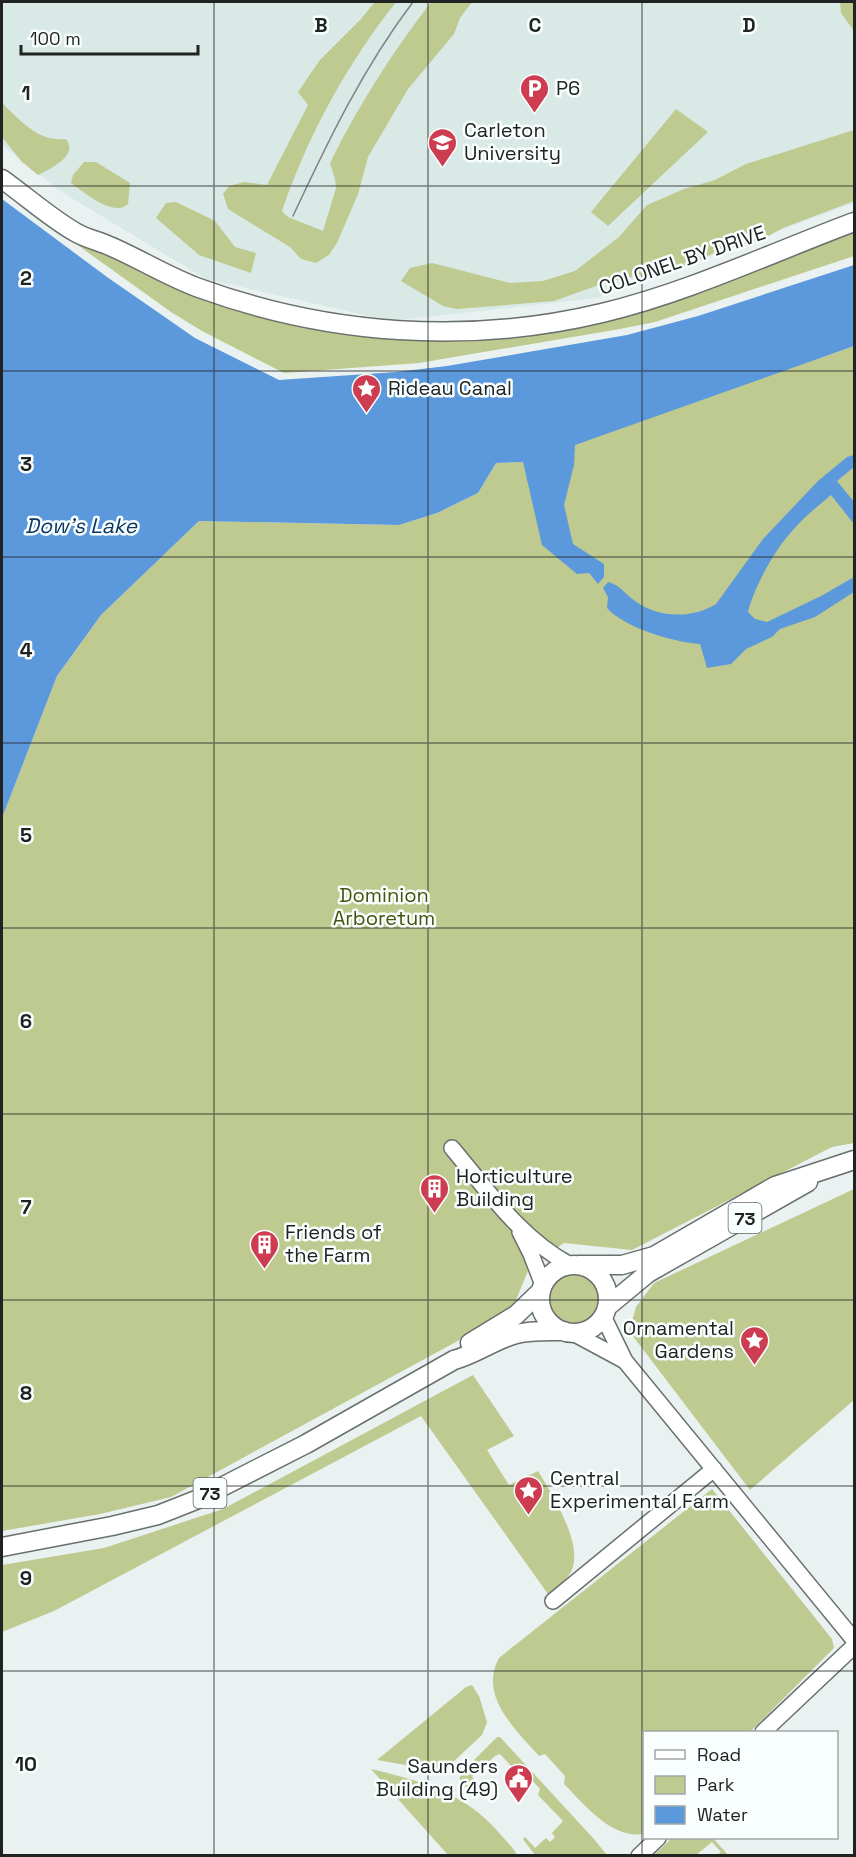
<svg xmlns="http://www.w3.org/2000/svg" width="856" height="1857" viewBox="0 0 856 1857" font-family="'Space Grotesk',sans-serif">
	<rect width="100%" height="100%" fill="#eaf2f1"/>
	<path fill="#d8e9e6" d="M2,2h852v201l-257,95 -206,23 -185,-42 -146,-88 -58,-46z"/>
	<path fill="#beca8f" d="M375,2h21c-49,62 -88,133 -114,209l6,6 35,14 13,-43 -1,-9 -5,-16c28,-57 62,-110 101,-161h41l-12,16 -6,16 -46,55 -40,68 -10,37 -21,49 -8,12 -13,8 -15,-4 -11,-12 -62,-38 -5,-15 6,-8 15,-4 23,3 41,-80 -10,-13 22,-32 40,-40z
		M840,2h14v29l-13,-18z
		M2,103c19,18 36,39 64,36 13,17 -16,30 -28,36l-16,-13 -20,-25z
		M676,109l32,23 -100,94 -17,-14z
		M854,130v71l-71,27 -20,11 -45,12 -27,13 -87,19 -50,18 -97,8 -14,-3 -42,-25 9,-13 22,-5 78,20 33,-2 32,-10 44,-34 28,-32 37,-16 31,-9 31,-16z
		M84,162h12l34,21 -2,21c-14,14 -44,-12 -57,-21l2,-8z
		M176,202l39,19 20,26 21,6 -5,20 -52,-18 -43,-37 10,-15z
		M44,221l96,51 60,25 64,21 76,15 83,7 67,-2 58,-7 306,-102v27l-199,66 -35,7 -201,34 -135,10 -82,-42 -31,-19z
		M854,346v797l-22,4 -200,103 -68,-7 -34,23 -19,46 -340,185 -71,17 -98,17v-713l55,-142 44,-61 98,-94 200,4 38,-12 41,-20 18,-30 27,-1z
		M854,1189v211l-104,90 -121,-159 7,-24 18,-24z
		M549 1298a26 26 0 1 1 52 0a26 26 0 1 1-52 0Z
		M473,1375l41,61 -27,14 22,35 29,-14c13,22 50,78 31,104 -5,7 -14,13 -21,19l-127,-178 -367,195 -52,21v-67l102,-17 119,-39z
		M712,1489l120,150 2,9 -84,84h-106v102c-33,5 -59,-29 -80,-50l1,-8 -20,-22 -6,2c-23,-26 -61,-60 -40,-98z
		M472,1685l7,11 8,26 -5,13 -30,28 -18,7 -57,-10 89,-73z
		M497,1737h3l93,101 14,17h-72l-12,-16 2,-2 10,11 11,-10 4,4 5,-5 -3,-4 11,-12 -25,-26 2,-6 -10,-11 -5,3 -25,-27 -5,2 -23,21 14,16 -5,3 -21,-13v-9z
		M371,1769c50,12 95,24 129,65 6,7 14,14 17,21h-69z
		M672,1838h41l15,17h-11l4,-3 -9,-10 -16,13h-42z"/>
	<path fill="#5c98dc" d="M2,199l105,78 88,61 84,42 117,-8 51,-6 180,-31 71,-19 156,-51v81l-279,99 -1,20 -10,40 9,39 31,20v13l-6,7 -9,-11 -12,1 -35,-29 -19,-83 -27,1 -18,30 -41,20 -38,12 -200,-4 -98,94 -44,61 -55,142z
		M854,455v12l-17,14 17,21v22l-23,-29c-13,11 -27,22 -38,35 -18,19 -39,57 -45,82l7,7 12,3 56,-27 31,-18v15l-39,25 -35,12 -8,8 -26,12 -15,15 -24,4 -7,-24c-27,-2 -75,-16 -93,-36l1,-11 -5,-9 5,-6c11,2 18,13 27,19 23,17 57,18 81,3l47,-65 55,-58 29,-24z"/>
	<g fill="none" stroke-linecap="round" stroke-linejoin="round">
		<defs>
			<path id="minor" d="M452,1148c36,43 68,90 118,117
				M520,1232l11,22 12,31
				M603,1316l22,45 229,279
				M573,1333l52,28
				M553,1601l161,-132
				M763,1732l91,-86
				M639,1856l19,-18"/>
			<path id="major" d="M2,179c24,17 47,38 73,53 10,6 20,8 30,12 32,13 61,32 94,44 129,47 269,57 403,25 87,-21 169,-60 252,-91
				M579,1265h43l32,-9 121,-70 79,-26
				M540 1299a34 34 0 1 1 68 0a34 34 0 1 1-68 0Z
				M607,1307l41,-34 160,-91
				M470,1343l46,-28 25,-24
				M2,1547l110,-21 46,-11 38,-15 110,-56 148,-84c22,-6 40,-20 62,-26 15,-4 33,-3 48,-3"/>
		</defs>
		<use href="#minor" stroke="#69706e" stroke-width="18"/>
		<use href="#major" stroke="#69706e" stroke-width="21"/>
		<use href="#minor" stroke="#fff" stroke-width="15"/>
		<use href="#major" stroke="#fff" stroke-width="18"/>
		<path stroke="#7f8584" stroke-width="1.5" d="M293,216c35,-75 70,-148 120,-214"/>
	</g>
	<path fill="none" stroke="#202322" stroke-width="1.5" stroke-opacity="0.55" d="M214,2v1854M428,2v1854M642,2v1854M2,186h852M2,371h852M2,557h852M2,743h852M2,928h852M2,1114h852M2,1300h852M2,1486h852M2,1671h852"/>
	<defs>
		<symbol id="parking-pin" viewBox="-11 -11 22 30"><path d="M0 17L-7.5 6A9.5 9.5 0 1 1 7.5 6Z" fill="#cd3c51" stroke="#f9fffe"/><path d="M-3.5-5.5H1a3.5 3.5 0 0 1 0 7H-1V5.5H-3.5ZM-1-3.4V-.6H.8a1.4 1.4 0 0 0 0-2.8Z" fill="#fff"/></symbol>
		<symbol id="university-pin" viewBox="-11 -11 22 30"><path d="M0 17L-7.5 6A9.5 9.5 0 1 1 7.5 6Z" fill="#cd3c51" stroke="#f9fffe"/><path d="M0-5L7-2L0 1L-7-2ZM-4 1L0 2.5L4 1V4Q0 6-4 4Z" fill="#fff"/></symbol>
		<symbol id="sight-pin" viewBox="-11 -11 22 30"><path d="M0 17L-7.5 6A9.5 9.5 0 1 1 7.5 6Z" fill="#cd3c51" stroke="#f9fffe"/><path d="M0-6L1.8-2.2L6-1.7L2.9 1.2L3.7 5.4L0 3.3L-3.7 5.4L-2.9 1.2L-6-1.7L-1.8-2.2Z" fill="#fff"/></symbol>
		<symbol id="building-pin" viewBox="-11 -11 22 30"><path d="M0 17L-7.5 6A9.5 9.5 0 1 1 7.5 6Z" fill="#cd3c51" stroke="#f9fffe"/><path d="M-4-6H4V6H1V3H-1V6H-4ZM-2.5-4.3h1.7v1.8h-1.7ZM.8-4.3h1.7v1.8H.8ZM-2.5-1h1.7V.8h-1.7ZM.8-1h1.7V.8H.8Z" fill="#fff"/></symbol>
		<symbol id="civic-pin" viewBox="-11 -11 22 30"><path d="M0 17L-7.5 6A9.5 9.5 0 1 1 7.5 6Z" fill="#cd3c51" stroke="#f9fffe"/><path d="M-.6-6.5H3V-4.5H.6V-3L4-1V1h2V6H-6V1h2V-1L-.6-3ZM-1.2 2.5V6h2.4V2.5Z" fill="#fff"/></symbol>
	</defs>
	<g fill-rule="evenodd">
		<use href="#parking-pin" x="518" y="72" width="33" height="45"/>
		<use href="#university-pin" x="426" y="126" width="33" height="45"/>
		<use href="#sight-pin" x="350" y="372" width="33" height="45"/>
		<use href="#building-pin" x="418" y="1172" width="33" height="45"/>
		<use href="#building-pin" x="248" y="1228" width="33" height="45"/>
		<use href="#sight-pin" x="738" y="1324" width="33" height="45"/>
		<use href="#sight-pin" x="512" y="1474" width="33" height="45"/>
		<use href="#civic-pin" x="502" y="1762" width="33" height="45"/>
	</g>
	<g text-anchor="middle" dominant-baseline="central" stroke-width="5" stroke-linejoin="round" paint-order="stroke">
		<g fill="#f9fffe" stroke="#616564" stroke-width="1.5">
			<rect x="728.5" y="1203" width="33" height="30" rx="4.5"/>
			<rect x="193.5" y="1478" width="33" height="30" rx="4.5"/>
		</g>
		<g font-size="18" font-weight="bold" fill="#202322">
			<text x="745" y="1218">73</text>
			<text x="210" y="1493">73</text>
		</g>
		<g font-size="20" fill="#202322" stroke="#f9fffe" text-anchor="start">
			<text x="556" y="88">P6</text>
			<text x="464" y="130">Carleton<tspan x="464" dy="23">University</tspan></text>
			<text x="388" y="388">Rideau Canal</text>
			<text x="456" y="1176">Horticulture<tspan x="456" dy="23">Building</tspan></text>
			<text x="285" y="1232">Friends of<tspan x="285" dy="23">the Farm</tspan></text>
			<text x="734" y="1328" text-anchor="end">Ornamental<tspan x="734" dy="23">Gardens</tspan></text>
			<text x="550" y="1478">Central<tspan x="550" dy="23">Experimental Farm</tspan></text>
			<text x="498" y="1766" text-anchor="end">Saunders<tspan x="498" dy="23">Building (49)</tspan></text>
		</g>
		<g font-size="20" fill="#202322" stroke="#f9fffe">
			<text transform="translate(682 260) rotate(-19)">COLONEL BY DRIVE</text>
		</g>
		<g font-size="20" fill="#48520c" stroke="#f9fffe">
			<text x="384" y="895">Dominion<tspan x="384" dy="23">Arboretum</tspan></text>
		</g>
		<g font-size="21" font-style="italic" fill="#0b3763" stroke="#f9fffe">
			<text x="81" y="525">Dow's Lake</text>
		</g>
	</g>
	<g font-size="20" text-anchor="middle" font-weight="bold" fill="#202322" stroke="#f9fffe" stroke-width="5" stroke-linejoin="round" paint-order="stroke">
		<text x="321" y="32">B</text>
		<text x="535" y="32">C</text>
		<text x="749" y="32">D</text>
		<text x="26" y="100">1</text>
		<text x="26" y="285">2</text>
		<text x="26" y="471">3</text>
		<text x="26" y="657">4</text>
		<text x="26" y="842">5</text>
		<text x="26" y="1028">6</text>
		<text x="26" y="1214">7</text>
		<text x="26" y="1400">8</text>
		<text x="26" y="1585">9</text>
		<text x="26" y="1771">10</text>
	</g>
	<rect width="856" height="1857" fill="none" stroke="#202322" stroke-width="6"/>
	<rect x="643" y="1731" width="195" height="108" fill="#f9fffe" stroke="#a2a7a6" stroke-width="1.5"/>
	<rect x="655" y="1750" width="30" height="9" fill="#ffffff" stroke="#a2a7a6" stroke-width="1.5"/>
	<text x="697" y="1761" font-size="18" fill="#202322">Road</text>
	<rect x="655" y="1776" width="30" height="18" fill="#beca8f" stroke="#a2a7a6" stroke-width="1.5"/>
	<text x="697" y="1791" font-size="18" fill="#202322">Park</text>
	<rect x="655" y="1806" width="30" height="18" fill="#5c98dc" stroke="#a2a7a6" stroke-width="1.5"/>
	<text x="697" y="1821" font-size="18" fill="#202322">Water</text>
	<path d="M21 45v9h177v-9" fill="none" stroke="#202322" stroke-width="3"/>
	<text x="30" y="45" font-size="18" fill="#202322" stroke="#f9fffe" stroke-width="4.5" paint-order="stroke">100 m</text>
</svg>
